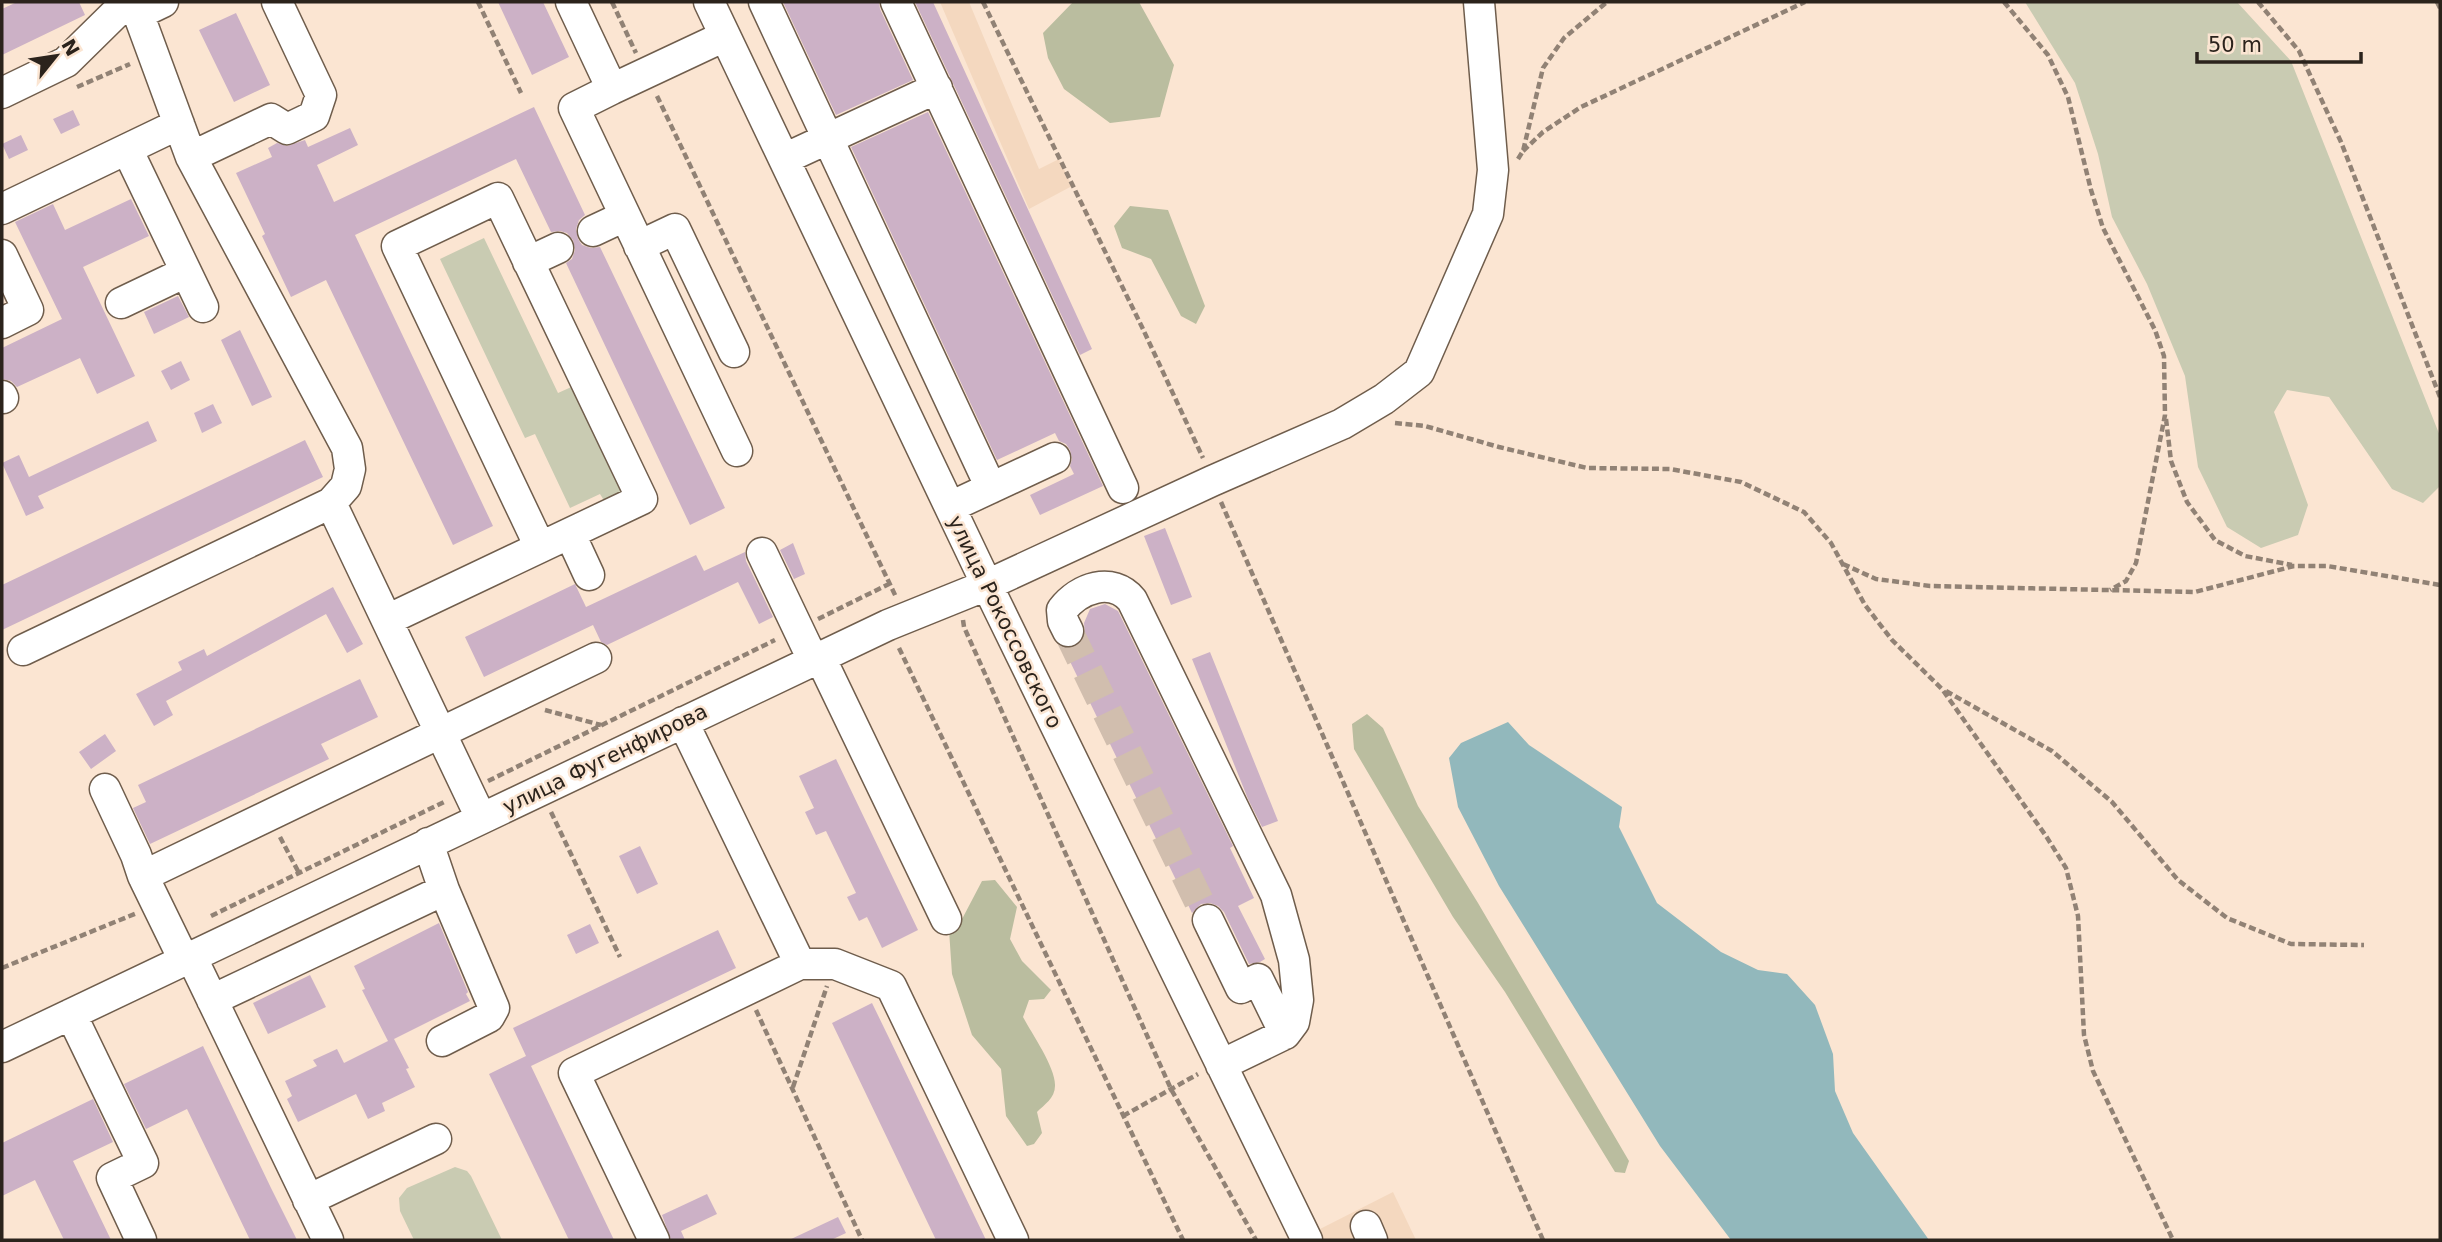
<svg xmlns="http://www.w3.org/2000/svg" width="2442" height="1242" viewBox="0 0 2442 1242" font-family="'DejaVu Sans',sans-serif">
	<rect width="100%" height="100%" fill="#fbe5d2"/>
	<path fill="#f4d8bf" d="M940,2h29l70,167 20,-10 13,27 -43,23z
		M1393,1192l23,48h-92l-4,-11z"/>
	<path fill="#c9cbb2" d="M2025,2h212l54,59 149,375v50l-17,17 -31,-14 -63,-92 -42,-7 -13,22 34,93 -10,30 -37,13 -34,-21 -29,-60 -13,-91 -38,-92 -35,-67 -14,-63 -23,-71z
		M484,238l74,155 20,-9 51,107 -24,11 -5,-8 -30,14 -35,-74 -10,4 -85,-179z
		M455,1167l12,4 4,5 31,64h-88l-14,-29 -1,-13 8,-10z"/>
	<path fill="#babd9f" d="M1073,2h66l35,63 -14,52 -50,6 -46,-34 -16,-31 -5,-25z
		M1130,206l38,4 37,96 -9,18 -15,-8 -30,-57 -29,-11 -8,-22z
		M1367,714l16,14 35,78 60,97 151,258 -4,12 -10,-1 -110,-180 -52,-75 -99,-168 -2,-25z
		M995,880l22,27 -7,32 12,22 29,29 -7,9 -15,1 -6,17c9,17 33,51 32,69 0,12 -11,19 -18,26l5,21 -8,11 -7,2 -21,-30 -5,-47 -29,-34 -20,-61 -3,-44 12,-9 21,-40z"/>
	<path fill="#92b8bc" d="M1508,722l21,23 93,62 -3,20 38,76 64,49 37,18 29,4 28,31 18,49 2,37 18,42 76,107h-198l-71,-94 -161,-260 -41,-79 -9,-49 12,-15z"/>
	<path fill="#ccb1c6" d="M17,2h62l6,13 -83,40v-46z
		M498,2h45l26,55 -37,18z
		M783,2h96l1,7 33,71 -77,35z
		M915,2h18l159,347 -12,6z
		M236,13l34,72 -36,17 -35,-72z
		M534,107l51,108 -6,5 -3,9 2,10 4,6 9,3 9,-1 125,261 -35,17 -124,-262 6,-4 3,-9 -2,-10 -6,-7 -7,-2 -9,1 -35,-73 -161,76 138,291 -40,19 -127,-265 -35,17 -29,-61 3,-2 -29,-61 36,-16 -4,-9 9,-5 10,3 18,-6 3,7 42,-19 8,17 -41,20 17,37z
		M73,110l7,15 -19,9 -8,-15z
		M928,112l175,374 -63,29 -10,-20 44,-21 -4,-8 2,-7 -2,-9 -4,-6 -7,-3 -4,-8 -58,27 -146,-313z
		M21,135l7,15 -19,9 -7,-15z
		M131,199l18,37 -66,31 52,109 -38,18 -17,-36 -63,29 -6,-6 -9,-2v-31l60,-29 -47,-97 38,-18 12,26z
		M178,296l11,21 -35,17 -10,-22z
		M240,330l32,67 -20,9 -31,-66z
		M181,361l9,19 -19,10 -10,-19z
		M213,404l9,19 -20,10 -8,-20z
		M148,421l9,20 -119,55 6,12 -18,8 -24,-53 17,-8 10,22z
		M305,440l18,37 -321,153v-45z
		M1165,528l27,69 -21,8 -27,-69z
		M793,543l12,31 -11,5 -14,-29z
		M745,552l1,9 27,56 -14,7 -21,-42 -131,63 -6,-3 -8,-17 -109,52 -19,-40 110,-53 11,23 110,-52 8,16z
		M333,587l30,57 -16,9 -21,-39 -160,87 7,14 -19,11 -18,-32 46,-24 -4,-8 26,-13 3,7z
		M1105,604l13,7 115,235 -3,2 24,50 -16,8 27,53 -5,3 -11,2 -25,-52 -6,-6 -8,-3 -9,1 -9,9 -129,-266h12l7,-6 3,-8 -1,-10 6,-14z
		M1210,652l68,169 -16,6 -14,-28 -56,-140z
		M360,679l18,38 -57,27 8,15 -179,85 -17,-36 13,-6 -8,-17z
		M105,734l11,17 -25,18 -12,-17z
		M836,759l82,171 -36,18 -15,-31 -8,4 -12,-24 9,-4 -30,-62 -10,4 -11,-23 9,-4 -15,-32z
		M640,846l18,38 -21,10 -18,-38z
		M439,923l29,69 -2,2 4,7 -76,38 15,29 -3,1 9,18 -33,16 3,8 -17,8 -12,-25 -58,28 -11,-23 5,-3 -7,-15 32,-15 -4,-6 24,-11 7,14 44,-22 -26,-51 3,-1 -11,-23z
		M590,924l9,19 -23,11 -9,-19z
		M718,930l18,38 -205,98 83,174h-45l-80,-166 37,-18 -13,-28z
		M310,975l16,32 -58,27 -15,-31z
		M872,1003l18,37 96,200h-50l-104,-217z
		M203,1046l68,142 26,52h-47l-63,-131 -41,20 -22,-45z
		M93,1099l20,43 -40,19 38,79h-47l-29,-60 -33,16v-53z
		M707,1194l10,20 -36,17 4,9h-14l-9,-25z
		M838,1217l8,16 -15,7h-42z"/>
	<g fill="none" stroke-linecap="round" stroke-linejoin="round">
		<path stroke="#d1beae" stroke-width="30" stroke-dasharray="30 15" stroke-linecap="butt" d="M1068,631l140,289"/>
		<defs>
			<path id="minor" d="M571,2l41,87 113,-53
				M709,2l278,583 320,655
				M764,2l227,486
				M896,2l227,486
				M140,13l23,-11
				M612,89l-38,19 163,343
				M2,93l64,-31 61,-60
				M127,149l76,158
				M191,157l80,-38 16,10 27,-13 7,-21 -44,-93
				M784,159l153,-71
				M2,209l177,-85
				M593,231l32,-15
				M639,246l36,-17 59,123
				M2,255l26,55 -26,13
				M528,262l30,-14
				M121,303l65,-31
				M2,396l1,2
				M331,503l150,315
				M950,507l105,-49
				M570,534l19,41
				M762,553l51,107
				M387,620l255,-121 -144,-301 -101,48 143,301
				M1068,631l-5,-10 -1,-11c17,-22 50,-34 70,-10l144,295 18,65 4,40 -4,22 -9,12
				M23,650l308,-147 15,-17 4,-17 -3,-21 -156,-291 -57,-155
				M820,657l126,262
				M683,722l117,242h35l56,22 122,254
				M105,789l31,66 7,21
				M428,843l16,47 50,118 -5,9 -47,24
				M1208,920l33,68 17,-9 27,55 -64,31
				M191,956l137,284
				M184,960l-41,-84 453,-218
				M212,1000l232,-110
				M71,1014l72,149 -31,15 29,62
				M2,1047l886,-422 99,-40 225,-104 130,-57 42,-25 35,-27 69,-158 5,-44 -14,-168
				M308,1200l128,-61
				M1366,1226l6,14
				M654,1240l-80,-167 226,-109"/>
		</defs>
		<use href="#minor" stroke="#6f5d4c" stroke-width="33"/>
		<path stroke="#918275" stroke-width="4.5" stroke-dasharray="7 3.5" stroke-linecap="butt" d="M478,2l43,91
			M612,2l24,51
			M983,2l159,325 61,131
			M2004,2l44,53 20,42 23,93 12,38 52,102 9,26 1,59 -29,148 -10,18 -16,9
			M2258,2l41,49 42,91 99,255
			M2437,2l3,6
			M77,87l53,-23
			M657,96l239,501
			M1523,151l20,-19 38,-25 224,-105
			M1518,159l5,-8 20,-83 21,-30 43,-36
			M2166,419l5,42 16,41 28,38 30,16 47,9
			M1395,423l30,3 74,21 88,21 83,1 71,13 63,30 27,31 34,62 27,35 50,49 104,147 20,32 12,48 6,119 9,36 80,169
			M1221,502l322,738
			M1843,564l33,15 54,7 265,6 99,-26h33l113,19
			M818,619l71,-35
			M963,620l1,7 207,462 85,151
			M899,648l284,592
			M1946,691l106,60 60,51 66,78 49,38 64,26 73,1
			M545,710l56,15
			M488,781l287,-141
			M551,812l69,145
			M280,837l19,36
			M211,916l235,-115
			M2,968l135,-55
			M756,1010l106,230
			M793,1087l34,-101
			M1123,1116l75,-42"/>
		<use href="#minor" stroke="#fff" stroke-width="30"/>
	</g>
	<g text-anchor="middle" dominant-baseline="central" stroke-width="5" stroke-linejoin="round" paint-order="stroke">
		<g font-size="21" fill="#2b231c" stroke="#fbe5d2">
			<text transform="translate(1005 622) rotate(64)">улица Рокоссовского</text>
			<text transform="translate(605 759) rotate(-26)">улица Фугенфирова</text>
		</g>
	</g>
	<rect width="2442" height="1242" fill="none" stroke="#2b231c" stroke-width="7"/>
	<g transform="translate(56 56) rotate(60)" stroke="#fbe5d2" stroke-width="5" paint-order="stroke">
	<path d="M0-5L12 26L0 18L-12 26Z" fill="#2b231c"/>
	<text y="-10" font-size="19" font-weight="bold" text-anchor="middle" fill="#2b231c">N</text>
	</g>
	<path d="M2197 52v10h164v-10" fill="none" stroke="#2b231c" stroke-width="3.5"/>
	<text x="2208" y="52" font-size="21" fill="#2b231c" stroke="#fbe5d2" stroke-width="5" paint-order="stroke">50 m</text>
</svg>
